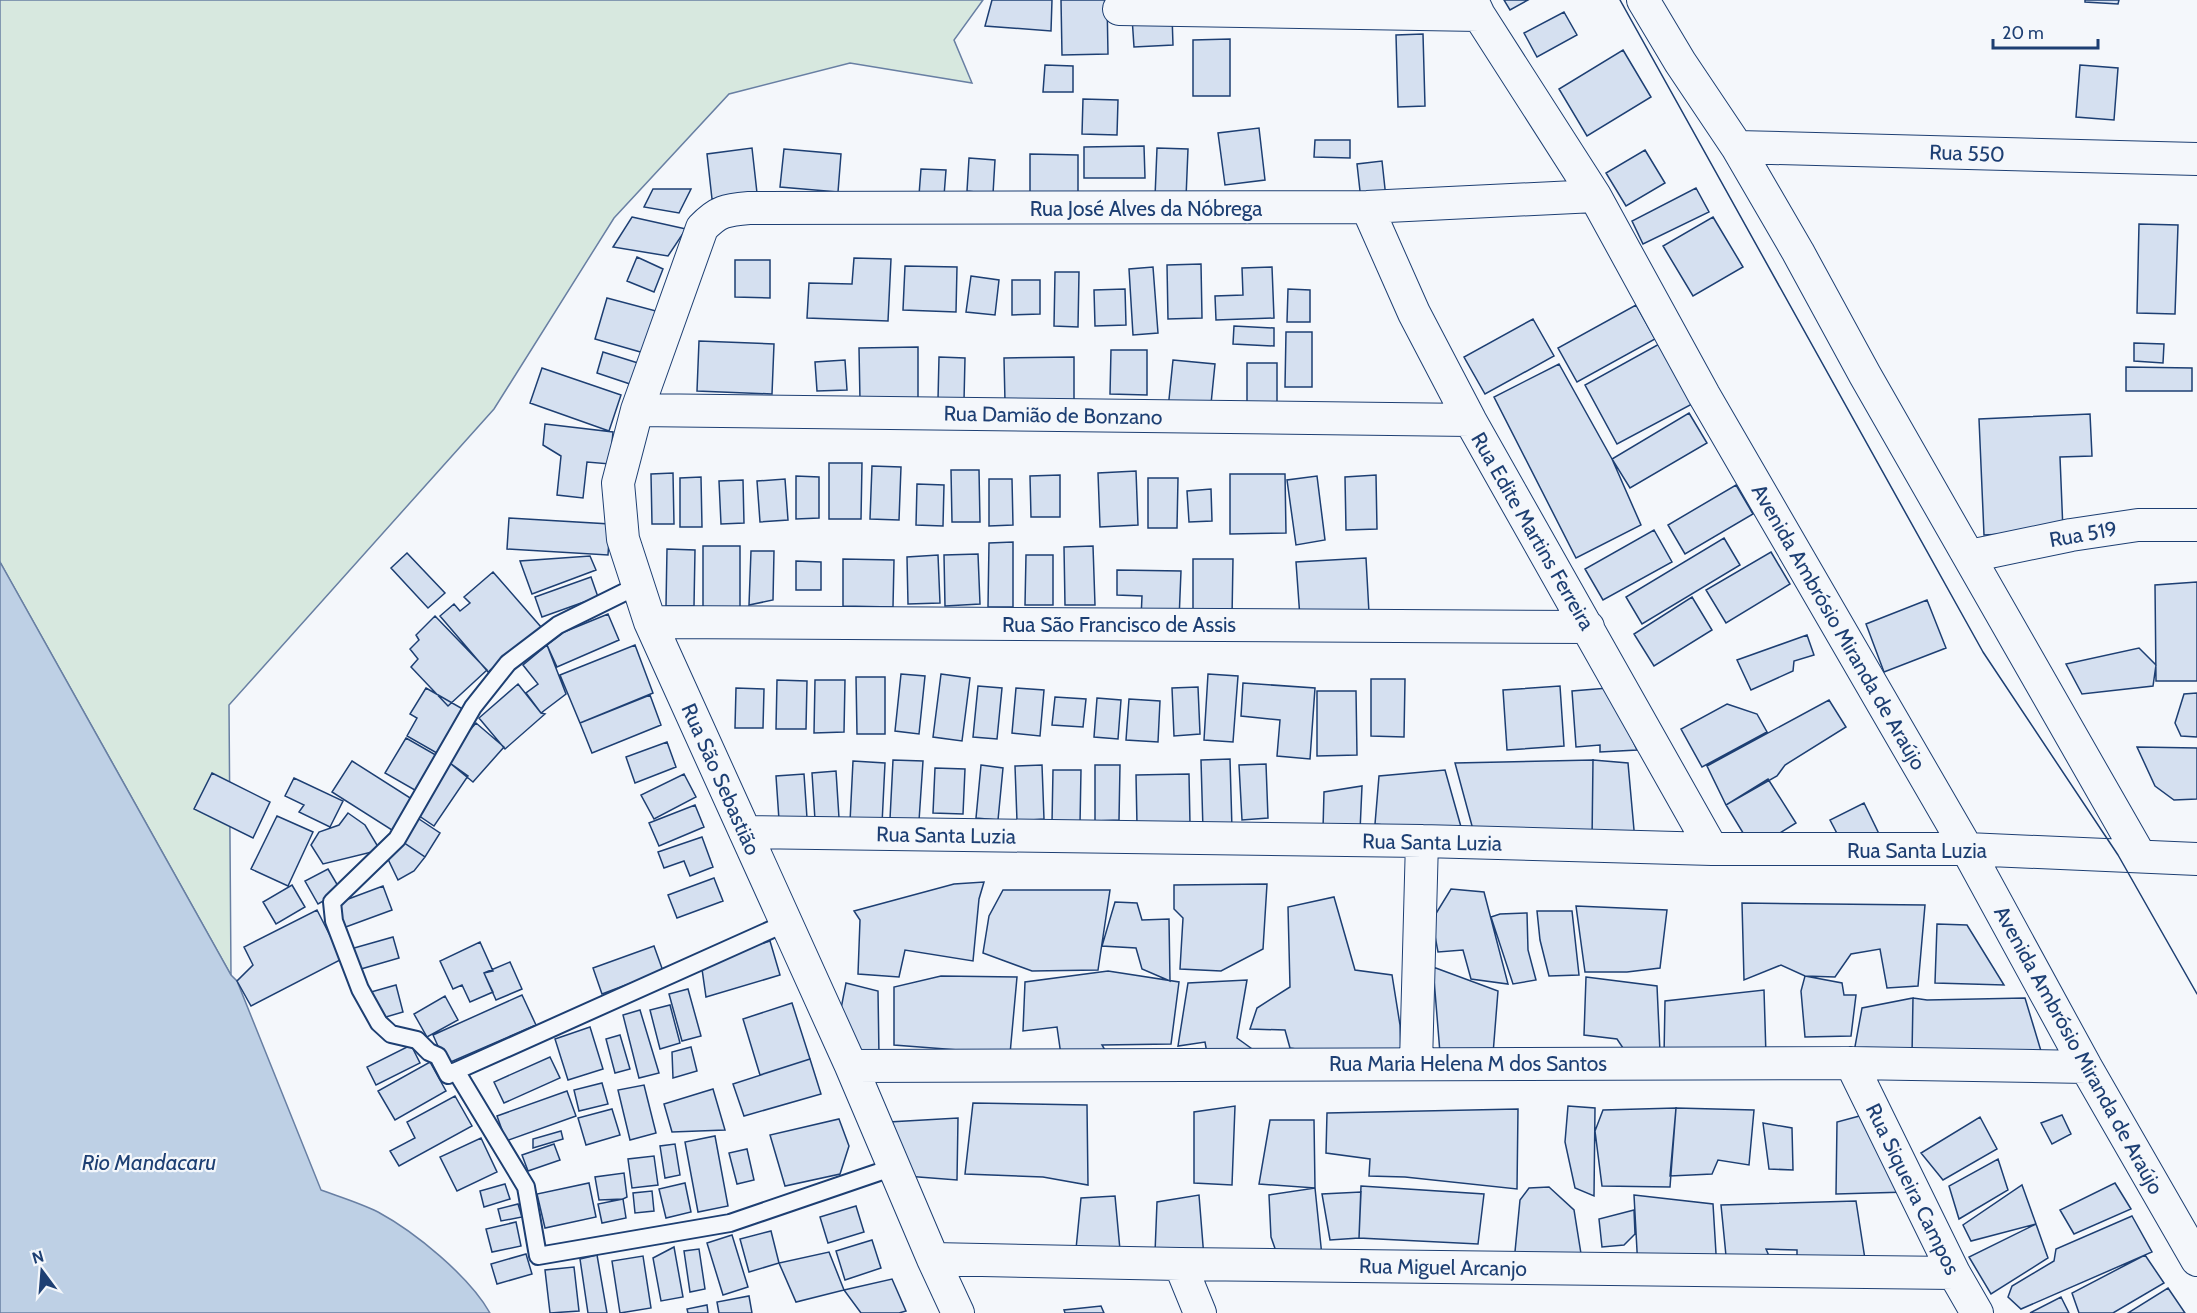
<svg xmlns="http://www.w3.org/2000/svg" width="2197" height="1313" viewBox="0 0 2197 1313" font-family="Cabin,sans-serif">
	<rect width="100%" height="100%" fill="#f4f7fb"/>
	<path fill="#d7e8df" stroke="#687fa3" stroke-width="1.5" d="M0,0h983l-29,40 18,43 -122,-20 -121,31 -115,124 -120,191 -265,296 2,270 -231,-413z"/>
	<path fill="#bed0e5" stroke="#687fa3" stroke-width="1.5" d="M0,562l231,413 6,6 84,209c19,7 39,13 57,22 37,20 91,64 112,101h-490z"/>
	<path fill="#d5e0f0" stroke="#1d3f73" stroke-width="1.5" d="M992,0h60l-1,31 -66,-5z
		M1061,0h46l1,54 -46,1z
		M1504,0h24l-18,10z
		M2085,0h34l-1,4 -33,-2z
		M1564,12l13,23 -40,22 -13,-24z
		M1172,15l1,30 -39,2 -2,-30z
		M1423,34l2,72 -27,1 -2,-72z
		M1230,39v57h-37v-56z
		M1623,50l28,47 -64,39 -28,-47z
		M1045,65l28,1v26h-30z
		M2080,65l38,3 -4,52 -38,-3z
		M1083,99l35,1 -1,35 -35,-1z
		M1259,128l6,52 -40,5 -7,-52z
		M1315,140h35v18l-36,-1z
		M1144,146l1,32h-61v-31z
		M752,148l5,45 -45,6 -5,-45z
		M1157,148l31,1 -2,49 -31,-1z
		M784,149l57,5 -3,38 -58,-5z
		M1645,150l20,33 -39,23 -20,-33z
		M1030,154l48,1v46h-48z
		M969,158l26,2 -2,34 -26,-3z
		M1382,161l4,37 -25,2 -4,-36z
		M921,169l25,1 -2,26 -25,-1z
		M1696,188l13,24 -66,32 -11,-23z
		M653,189h38l-12,24 -35,-6z
		M632,217l54,12 -18,27 -55,-9z
		M1713,217l30,50 -50,29 -30,-50z
		M2139,224l39,1 -3,89 -38,-1z
		M637,257l26,12 -9,23 -27,-11z
		M854,258l37,1 -3,62 -81,-3 2,-35 43,1z
		M735,260h35v38l-35,-1z
		M1201,264l1,54 -34,1 -1,-54z
		M905,266l52,1 -1,45 -53,-2z
		M1153,267l5,66 -25,2 -4,-66z
		M1272,267l2,51 -58,2 -1,-24 28,-1 -1,-27z
		M1055,272h24l-1,55 -24,-1z
		M971,276l28,4 -4,35 -29,-3z
		M1012,280h28v34l-28,1z
		M1125,289l1,36 -31,1 -1,-36z
		M1288,289l22,1v32h-23z
		M607,298l49,13 -12,42 -49,-14z
		M1636,305l19,34 -78,43 -19,-34z
		M1533,319l21,37 -69,38 -21,-37z
		M1234,326l40,2v18l-41,-2z
		M1286,332h26v55h-27z
		M699,341l75,3 -2,50 -75,-3z
		M1661,343l33,60 -77,41 -32,-59z
		M2134,343l30,1 -1,19 -29,-2z
		M918,347v53h-58l-1,-52z
		M1111,350h36v45l-37,-1z
		M603,352l35,11 -8,21 -33,-11z
		M939,357l26,1 -1,43 -26,-1z
		M1074,357v44l-69,1 -1,-44z
		M845,360l2,30 -30,1 -2,-29z
		M1173,360l42,4 -5,50 -42,-5z
		M1247,363h30v42l-30,1z
		M1559,364l53,95 29,66 -65,33 -82,-161z
		M2126,367l66,1v23h-66z
		M542,368l79,27 -12,36 -79,-28z
		M1689,413l18,30 -77,45 -18,-29z
		M2090,414l2,42 -32,1 3,74 -79,4 -5,-116z
		M545,424l68,8 -3,32 -23,-2 -4,36 -26,-3 4,-39 -18,-11z
		M829,463h33l-1,56h-32z
		M872,466l29,1 -2,53 -29,-1z
		M951,470h28l1,52h-28z
		M1136,471l2,54 -38,2 -2,-54z
		M673,473l1,51h-22l-1,-50z
		M1230,474h55l1,59 -56,1z
		M1060,475v42h-29l-1,-41z
		M1376,475l1,54 -31,1 -1,-53z
		M796,476l23,1v41l-23,1z
		M1317,476l8,64 -29,5 -9,-65z
		M701,477l1,50h-22v-49z
		M1148,478h30l-1,50h-29z
		M785,479l3,41 -28,2 -3,-41z
		M989,479h23l1,46 -24,1z
		M743,480l1,43 -23,1 -2,-43z
		M917,484l27,1 -1,41 -27,-1z
		M1736,485l17,29 -68,40 -17,-29z
		M1211,489l1,32 -23,1 -2,-31z
		M509,518l101,6 -2,31 -101,-6z
		M1654,530l18,32 -69,38 -18,-31z
		M1724,538l16,27 -98,59 -16,-27z
		M1013,542v65h-25l1,-64z
		M703,546h37v64h-37z
		M1093,546l2,59h-30l-1,-58z
		M667,549l28,1 -1,56h-28z
		M751,551h23l-1,49 -24,5z
		M1771,552l19,32 -64,39 -20,-33z
		M407,553l38,40 -17,15 -37,-40z
		M978,554l2,50 -35,2 -1,-51z
		M938,555l2,48 -32,1 -1,-47z
		M1026,555h27v50h-28z
		M590,556l6,14 -64,24 -12,-33z
		M1366,558l3,55 -69,5 -4,-56z
		M843,559l51,1 -1,47 -50,-1z
		M1193,559h40l-1,58h-39z
		M796,561l25,1v28h-25z
		M1117,570l64,1 -2,49 -38,-1 1,-23 -25,-1z
		M493,572l48,55 -53,45 -48,-56 14,-12 6,7 10,-8 -6,-6z
		M591,577l7,20 -56,20 -7,-20z
		M2197,582v99h-41l-1,-96z
		M1692,597l20,33 -58,36 -20,-32z
		M1927,600l19,48 -62,24 -18,-48z
		M608,614l11,26 -62,27 -10,-22 17,-13z
		M435,616l52,54 -39,36 -37,-39 7,-8 -8,-10 9,-9 -3,-5z
		M1807,635l7,20 -20,6 -1,10 -42,19 -14,-30z
		M547,645l19,49 -25,19 -15,-20 12,-9 -15,-19z
		M635,645l18,48 -73,30 -20,-48z
		M2139,648l17,17 -3,21 -71,8 -16,-30z
		M901,674l24,2 -6,58 -24,-3z
		M941,674l29,4 -8,63 -29,-4z
		M1208,674l30,2 -5,66 -29,-2z
		M856,677h29v57h-28z
		M1371,679h34l-1,58 -33,-1z
		M777,680l30,1 -1,48h-30z
		M815,680h30l-1,52 -30,1z
		M1243,683l72,5 -5,71 -33,-3 3,-36 -39,-4z
		M518,684l23,29 4,1 -40,35 -26,-31z
		M978,686l24,2 -5,51 -24,-2z
		M1560,686l4,60 -57,4 -4,-60z
		M1198,687l2,47 -26,2 -2,-48z
		M426,688l42,24 -26,44 -35,-20 10,-18 -7,-4z
		M736,688l28,1 -1,39h-28z
		M1016,688l28,2 -4,46 -28,-3z
		M1608,688l29,62 -37,2v-7l-24,2 -4,-56z
		M1317,691h39l1,64 -40,1z
		M2197,693v44l-16,-1 -6,-13 9,-29z
		M650,695l11,30 -69,28 -12,-30z
		M1055,697l31,2 -3,28 -31,-2z
		M1097,698l24,2 -3,39 -24,-2z
		M1129,699l31,2 -2,41 -32,-2z
		M1829,700l17,27 -61,38 -8,11 -51,29 -19,-39z
		M1727,704l30,10 10,18 -65,35 -21,-38z
		M476,723l28,24 -31,35 -28,-23z
		M406,738l35,20 -21,35 -35,-20z
		M667,742l9,25 -41,16 -9,-26z
		M2137,747l60,1v51l-23,1 -19,-14z
		M1230,759l2,70 -29,1 -2,-70z
		M893,760l30,1 -4,60 -29,-2z
		M1593,760l-1,81 -117,-4 -20,-74z
		M1593,760l35,3 7,78h-43z
		M352,761l63,40 -20,31 -63,-40z
		M853,761l32,2 -3,61 -32,-2z
		M450,763l18,13 -34,50 -19,-13z
		M1266,764l2,54 -26,2 -3,-55z
		M981,765l22,3 -5,52 -22,-2z
		M1042,765l2,54 -27,2 -2,-55z
		M1095,765h25l-1,55 -24,1z
		M935,768l30,1 -2,45 -30,-1z
		M1053,770h28l-1,54 -28,-1z
		M1445,770l18,64 -88,-10 4,-48z
		M836,771l3,47 -24,2 -3,-47z
		M212,773l58,29 -17,36 -59,-29z
		M684,774l12,23 -42,22 -13,-24z
		M804,774l3,44 -28,2 -3,-44z
		M1189,774l1,50 -53,1 -1,-50z
		M294,778l49,23 -13,26 -31,-15 5,-7 -19,-9z
		M1768,779l28,44 -31,19 -17,-1 -22,-36z
		M1362,786l-2,45 -37,-2 1,-37z
		M1864,803l17,35 -39,5 -12,-23z
		M695,805l9,22 -45,19 -10,-23z
		M348,813l17,12 15,25 -57,14 -12,-19 8,-13 20,-7z
		M277,816l36,16 -25,54 -37,-17z
		M416,817l24,16 -15,24 -25,-17z
		M702,837l11,30 -23,9 -6,-15 -20,7 -6,-16z
		M400,840l25,17 -11,14 -16,9 -11,-23z
		M328,869l13,22 -23,13 -13,-23z
		M714,878l9,23 -46,17 -9,-23z
		M984,882l-5,17 -6,62 -68,-11 -6,27 -41,-3 2,-54 -6,-9 100,-27z
		M1267,884l-4,65 -42,22 -41,-2 3,-51 -9,-9v-24z
		M292,885l13,22 -29,17 -13,-22z
		M383,886l9,24 -49,18 -8,-24z
		M1451,889l33,3 24,92 -37,-5 -8,-29 -25,2 -6,-32z
		M1003,890h107l-12,80 -66,1 -49,-18 6,-37z
		M1334,897l21,73 37,5 8,50 1,29 -66,1 -45,-7 -5,-18 -35,-1 7,-21 33,-21 -2,-80z
		M1115,902l22,1 5,17 27,-1 1,62 -28,-12 -6,-21 -34,-2z
		M1742,903l183,2 -7,81 -31,2 -7,-39 -29,5 -16,23 -30,-1 -24,-11 -37,15z
		M1576,906l91,4 -7,58 -33,4h-42z
		M317,910l25,49 -91,47 -14,-25 16,-16 -9,-18z
		M1537,911h35l7,64 -30,1 -9,-36z
		M1527,913l1,37 8,30 -23,4 -22,-67 9,-3z
		M1937,924l30,1 37,60 -69,-2z
		M393,937l6,21 -45,13 -7,-21z
		M770,941l10,34 -74,22 -5,-35z
		M480,942l13,29 -9,2 9,19 -23,10 -8,-17 -9,4 -13,-28z
		M654,946l9,25 -61,23 -9,-26z
		M510,962l12,27 -26,11 -12,-27z
		M1433,967l65,24 -5,63 -53,-1z
		M1108,971l71,11 -8,62 -69,1 7,12 -48,-2 -4,-28 -34,4 2,-49z
		M941,976l76,1 -7,77 -116,-9v-58z
		M1805,976l37,7 2,12h12l-5,41 -46,1 -4,-46z
		M1586,977l71,9 3,66 -33,2 -10,-15 -33,-4z
		M1247,980l-10,58 22,16 -52,-1 -2,-11 -27,4 10,-63z
		M846,983l32,8 1,65 -48,4z
		M396,985l7,27 -24,7 -8,-27z
		M688,989l13,47 -19,5 -13,-47z
		M1764,990l2,66h-102l1,-55z
		M522,995l14,30 -90,39 -13,-29z
		M445,996l13,24 -31,17 -13,-23z
		M1913,998l-1,57 -58,-3 8,-44z
		M1913,998l14,2 98,-2 19,63 -132,-6z
		M792,1003l18,56 -50,16 -17,-56z
		M670,1005l10,38 -20,6 -10,-39z
		M640,1010l19,63 -20,5 -16,-63z
		M590,1027l13,42 -35,11 -13,-41z
		M620,1035l10,34 -15,4 -9,-34z
		M411,1045l9,18 -44,22 -9,-18z
		M691,1047l6,24 -24,7 -1,-26z
		M550,1057l10,21 -56,25 -10,-21z
		M810,1059l11,35 -77,22 -11,-32z
		M430,1062l16,29 -51,29 -17,-29z
		M602,1083l6,21 -29,7 -5,-21z
		M644,1085l12,48 -26,7 -12,-50z
		M713,1089l12,41 -53,2 -8,-28z
		M567,1091l9,25 -70,25 -9,-25z
		M455,1096l17,30 -73,40 -9,-15 25,-13 -8,-16z
		M973,1103l114,2 1,80 -45,-8 -78,-3z
		M1235,1106l-3,79 -38,-2v-71z
		M1568,1106l27,2 -1,88 -19,-8 -10,-46z
		M1676,1108l-6,79 -68,-1 -7,-55 8,-21z
		M1676,1108l78,2 -5,55 -31,-5 -6,14 -42,2z
		M612,1109l8,26 -34,10 -8,-27z
		M1518,1109l-1,80 -112,-12 -36,-1 1,-17 -44,-6 1,-40z
		M1867,1114l40,78 -71,2 1,-72z
		M2062,1115l9,19 -19,10 -11,-21z
		M1980,1117l17,32 -54,31 -22,-27z
		M958,1118l-1,62 -51,-4 -17,-54z
		M839,1119l10,27 -9,28 -55,12 -15,-51z
		M1270,1120h44l1,68 -56,-4z
		M1763,1123l29,5 1,42 -24,-1z
		M561,1131l2,8 -30,9v-9z
		M715,1136l13,70 -30,6 -13,-70z
		M481,1138l16,34 -40,19 -17,-34z
		M554,1144l6,16 -32,11 -6,-16z
		M675,1144l5,31 -15,3 -5,-32z
		M747,1149l7,31 -17,4 -8,-31z
		M654,1156l4,29 -26,3 -4,-29z
		M1998,1159l10,31 -49,29 -10,-33z
		M624,1173l3,24 -4,2 -24,1 -4,-23z
		M589,1183l7,34 -51,11 -8,-34z
		M685,1183l6,29 -25,6 -7,-29z
		M2115,1183l16,26 -57,25 -14,-24z
		M505,1184l5,15 -26,8 -4,-16z
		M2022,1185l14,39 -65,17 -8,-16z
		M1361,1186l123,8 -6,50 -119,-6z
		M1549,1187l25,23 8,50 -68,2 6,-62 9,-12z
		M1315,1188l8,78 -45,-9 -7,-20 -2,-42z
		M652,1191l2,20 -19,2 -2,-20z
		M1361,1192l-2,46 -29,2 -8,-46z
		M1199,1195l5,63 -49,-5 2,-51z
		M1634,1195l79,9 4,66 -79,-1z
		M1115,1196l5,54 -44,-1 5,-51z
		M623,1199l3,19 -24,5 -4,-19z
		M1856,1201l11,71 -70,-5v-17l-31,-1 7,16 -46,1 -6,-61z
		M518,1204l4,13 -21,4 -3,-12z
		M856,1206l8,26 -36,11 -8,-26z
		M1634,1210l1,24 -11,11 -22,2 -3,-28z
		M2132,1216l20,36 -131,57 -13,-12 4,-11 42,-25 2,-12z
		M516,1222l5,24 -29,6 -6,-23z
		M2036,1224l12,34 -57,36 -22,-37z
		M771,1231l8,32 -30,9 -9,-33z
		M732,1235l16,52 -25,8 -16,-52z
		M872,1240l9,28 -36,12 -9,-29z
		M674,1247l9,50 -22,4 -8,-43z
		M699,1249l6,40 -15,3 -6,-41z
		M829,1252l15,38 -48,12 -17,-39z
		M526,1254l6,20 -35,10 -6,-20z
		M597,1255l10,58h-19l-8,-54z
		M2145,1255l19,28 -51,30h-34l-7,-20z
		M643,1256l8,52 -31,5 -8,-52z
		M574,1267l5,44 -29,2 -5,-43z
		M892,1279l14,32 -7,2h-38l-17,-23z
		M2168,1288l17,25h-57z
		M749,1296l3,17h-33l-2,-11z
		M2061,1297l8,16h-39z
		M707,1305l1,8h-20l-1,-4z
		M1101,1306l3,7h-39l-1,-3z"/>
	<g fill="none" stroke-linecap="round" stroke-linejoin="round">
		<defs>
			<path id="lane" d="M637,586l-79,39 -50,38 -35,44 -76,132 -65,63 2,19 26,68 19,34 12,11 26,6 12,12 9,4 10,19 8,-4 70,116 12,69 192,-33 164,-56
				M456,1071l330,-148"/>
			<path id="street" d="M1472,0l7,15 116,181 109,199 263,454 119,218 111,193
				M1643,0l37,62 57,85 61,105 67,123 275,481
				M1119,9l360,6
				M1737,147l460,12
				M1367,207l47,106 56,107 242,429
				M637,410l833,10
				M1970,556l101,-21 67,-10h59
				M650,622l938,5
				M745,832l677,9 290,8h255l230,10
				M1416,1063l6,-222
				M1851,1063l103,210 23,40
				M851,1066l1000,-3 235,4
				M933,1259l247,5 774,9
				M1180,1264l20,49
				M958,1313l-25,-54 -82,-193 -201,-444 -27,-83 -5,-56 19,-73 65,-182c16,-17 24,-18 47,-20l618,-1 228,-11"/>
		</defs>
		<use href="#lane" stroke="#1d3f73" stroke-width="20"/>
		<use href="#street" stroke="#1d3f73" stroke-width="34"/>
		<use href="#lane" stroke="#f4f7fb" stroke-width="16"/>
		<use href="#street" stroke="#f4f7fb" stroke-width="32"/>
		<path stroke="#1d3f73" stroke-width="1.5" d="M1620,0l363,652 135,203 79,139"/>
	</g>
	<g text-anchor="middle" dominant-baseline="central" stroke-width="4.5" stroke-linejoin="round" paint-order="stroke">
		<g font-size="21" fill="#1d3f73" stroke="#f4f7fb">
			<text transform="translate(1967 153) rotate(2)">Rua 550</text>
			<text x="1146" y="208">Rua José Alves da Nóbrega</text>
			<text transform="translate(1053 415) rotate(1)">Rua Damião de Bonzano</text>
			<text transform="translate(1533 531) rotate(60)">Rua Edite Martins Ferreira</text>
			<text transform="translate(2083 534) rotate(-10)">Rua 519</text>
			<text x="1119" y="624">Rua São Francisco de Assis</text>
			<text transform="translate(1839 627) rotate(60)">Avenida Ambrósio Miranda de Araújo</text>
			<text transform="translate(721 779) rotate(66)">Rua São Sebastião</text>
			<text transform="translate(946 835) rotate(1)">Rua Santa Luzia</text>
			<text transform="translate(1432 842) rotate(1)">Rua Santa Luzia</text>
			<text x="1917" y="850">Rua Santa Luzia</text>
			<text transform="translate(2079 1050) rotate(61)">Avenida Ambrósio Miranda de Araújo</text>
			<text x="1468" y="1063">Rua Maria Helena M dos Santos</text>
			<text transform="translate(1913 1189) rotate(64)">Rua Siqueira Campos</text>
			<text transform="translate(1443 1267) rotate(1)">Rua Miguel Arcanjo</text>
		</g>
		<g font-size="22" font-style="italic" fill="#1d3f73" stroke="#f4f7fb">
			<text x="149" y="1162">Rio Mandacaru</text>
		</g>
	</g>
	<g transform="translate(42 1271) rotate(344)" stroke="#f4f7fb" stroke-width="4.5" paint-order="stroke">
	<path d="M0-4.5L10 22L0 15L-10 22Z" fill="#1d3f73"/>
	<text y="-9" font-size="16" font-weight="bold" text-anchor="middle" fill="#1d3f73">N</text>
	</g>
	<path d="M1993 39v9h105v-9" fill="none" stroke="#1d3f73" stroke-width="3"/>
	<text x="2002" y="39" font-size="18" fill="#1d3f73" stroke="#f4f7fb" stroke-width="4.5" paint-order="stroke">20 m</text>
</svg>
